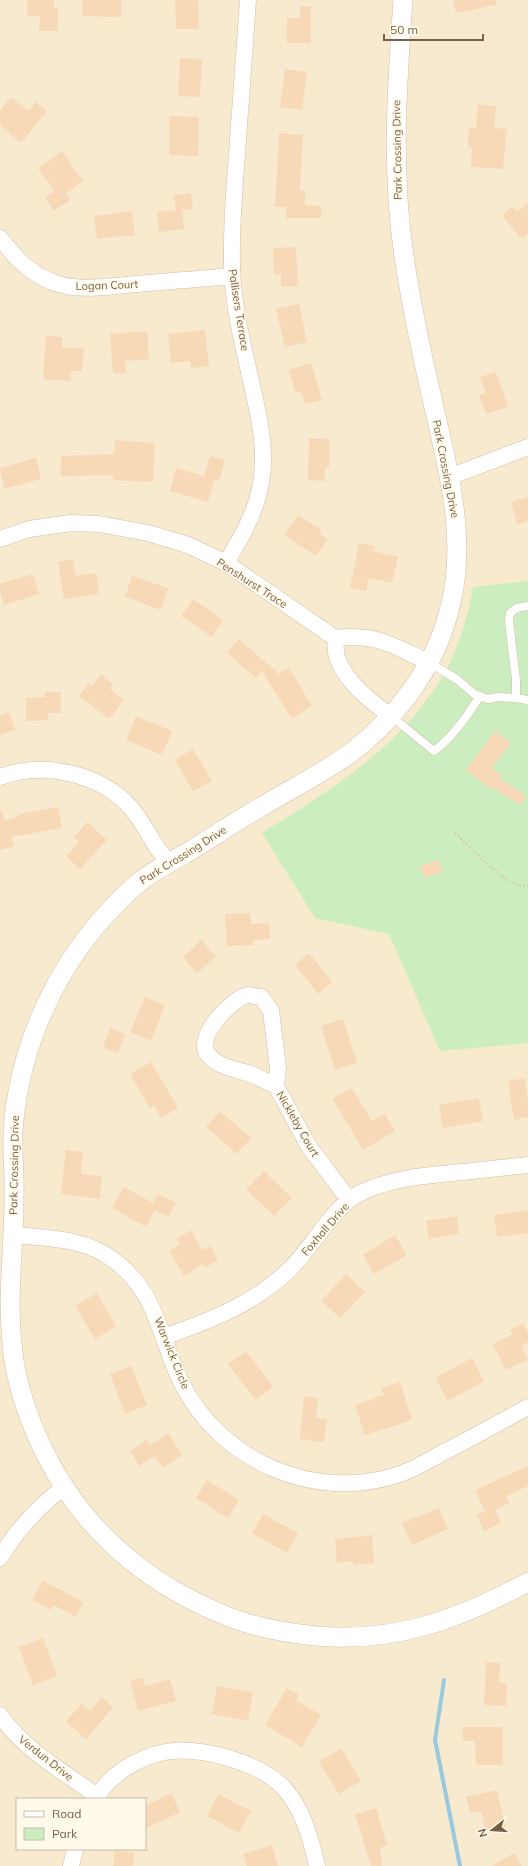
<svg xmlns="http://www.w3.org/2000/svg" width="528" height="1866" viewBox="0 0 528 1866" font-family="Mulish,sans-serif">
	<rect width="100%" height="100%" fill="#fef7e2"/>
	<path fill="#f7eacf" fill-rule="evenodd" d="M0,0h528v1866h-528zM17,1799h128v50h-128z"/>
	<path fill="#ccedbf" d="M528,581v462l-88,8 -51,-117 -74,-16 -53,-85c70,-44 143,-88 184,-163 14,-25 22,-55 27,-83z"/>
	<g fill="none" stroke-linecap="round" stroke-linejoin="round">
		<path stroke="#99c9dd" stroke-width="4" d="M444,1680l-9,60 25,126"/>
	</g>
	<path fill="#f7d9b7" d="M27,0h27v8h4v23h-19l1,-15h-13z
		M83,0h38v17l-39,-1z
		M175,0h23l1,29h-23z
		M453,0h43v5l-40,8z
		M300,6h11v37h-24v-25h13z
		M180,58l22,1 -2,38 -22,-1z
		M285,69l22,3 -5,38 -22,-3z
		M11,97l17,14 8,-9 11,9 -26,32 -21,-18v-14z
		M478,104l18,2 -2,22 13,1 -4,40 -32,-2 1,-19 -4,-1 1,-20 7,1z
		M169,116l30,1 -1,39 -29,-1z
		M279,133l24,2 -3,55h5v15l16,1v12h-35v-11h-11z
		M62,151l21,30 -17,13 4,6 -16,11 -9,-13 9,-7 -16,-23z
		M191,193l2,16 -11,1 2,19 -25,3 -2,-20 19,-2 -2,-15z
		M528,203v31l-6,5 -20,-23 10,-10 5,5z
		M132,211l3,24 -38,4 -3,-23z
		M296,247l2,39 -17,1v-13h-7l-1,-26z
		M299,304l8,38 -22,5 -9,-38z
		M205,330l4,36 -18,2 -1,-7 -19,2 -3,-29z
		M147,331l2,28 -24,2 1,12 -13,1 -3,-40z
		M46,336l16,1v10l22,2 -2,22h-11l-1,10 -27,-2z
		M311,363l11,37 -17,4 -4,-13 -6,1 -6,-22z
		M496,372l12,35 -22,7 -7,-19 7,-2 -6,-16z
		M309,438l21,1 -1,29 -4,-1v14l-17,-1z
		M115,440l40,3 -2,39 -40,-2v-5l-52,1v-20l53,-2z
		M210,456l15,4 -6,21 -5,-1 -6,22 -38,-11 6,-23 28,8z
		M36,458l5,21 -37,10 -4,-21z
		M528,497v24l-11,3 -6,-22z
		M298,515l23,15 -2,3 9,6 -12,17 -31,-21z
		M359,543l15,3 -1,5 25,6 -6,26 -23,-5 -3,13 -16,-3z
		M73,559l3,17 20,-3 3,21 -35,5 -6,-37z
		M33,574l6,20 -35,11 -4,-14v-7z
		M132,576l36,12 -7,22 -36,-13z
		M193,599l30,21 -11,17 -31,-21z
		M239,639l40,35 10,-6 23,38 -20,13 -30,-48 -6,7 -29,-25z
		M101,674l12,10 -3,5 14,11 -15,19 -30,-23 10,-13 3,3z
		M45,692h16v21h-13v7l-22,1v-23l19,-1z
		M9,712l6,18 -15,5v-20z
		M136,716l36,15 -10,24 -36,-15z
		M495,731l16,12 -19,25 10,8 -2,3 26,17 -6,9 -27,-17 -1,2 -26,-20z
		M193,749l19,32 -19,10 -18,-31z
		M58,807l4,21 -51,9 3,9 -14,4v-39h2l3,10 15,-5v-2z
		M87,822l20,18 -27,29 -14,-13 13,-14 -5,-5z
		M439,860l4,12 -19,6 -4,-12z
		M250,913l1,11 18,-1 1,16 -17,1v5l-26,1 -2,-32z
		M201,940l15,17 -19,16 -14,-16z
		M309,953l23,29 -14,12 -23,-29z
		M145,997l20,8 -14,36 -21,-9z
		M343,1019l14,44 -22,7 -14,-44z
		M110,1028l15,6 -7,19 -15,-6z
		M151,1062l27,46 -17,10 -7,-13 -4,3 -20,-34z
		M525,1078l3,22v17l-14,3 -6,-39z
		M352,1088l20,33 13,-7 10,17 -32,19 -30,-51z
		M479,1098l4,23 -40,7 -4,-23z
		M220,1111l31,27 -14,16 -31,-27z
		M66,1150l17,2 -2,22 21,2 -2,23 -39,-5z
		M264,1171l28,27 -18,18 -28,-27z
		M124,1187l29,16 5,-9 18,9 -8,14 -13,-7 -9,17 -34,-19z
		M528,1210v23l-31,4 -3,-22z
		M457,1216l2,18 -30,5 -3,-18z
		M191,1230l11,20 8,-4 8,14 -13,8 -2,-4 -19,12 -15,-25 11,-7 -3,-5z
		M395,1235l12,20 -33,19 -11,-19z
		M346,1274l19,18 -25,26 -19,-17z
		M97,1293l19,33 -21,13 -20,-33z
		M523,1323l5,9v10l-7,4 7,13 -22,11 -13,-26 20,-10 -3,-4z
		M246,1351l27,36 -17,13 -28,-36z
		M472,1358l12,23 -36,20 -13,-23z
		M131,1366l16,39 -22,9 -15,-40z
		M400,1382l12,38 -47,15 -10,-30 29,-10 -3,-7z
		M304,1396l14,2 -2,20 11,1 -3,23 -24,-3z
		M168,1433l14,22 -19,13 -9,-12 -15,10 -9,-15 17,-11 3,5z
		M528,1466v20l-22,10 3,7 -14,7 6,13 -17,8 -7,-16 8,-4 -10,-21z
		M207,1480l32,20 -11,18 -32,-20z
		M439,1508l9,21 -36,16 -10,-22z
		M263,1514l35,19 -11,20 -35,-20z
		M372,1535l2,28 -21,2v-4l-16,2 -2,-24z
		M43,1580l40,22 -7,15 -22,-12 -3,5 -19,-10z
		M43,1638l14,38 -24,9 -14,-38z
		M486,1662l14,1 -1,20h8l-1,23 -22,-1z
		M143,1678l2,8 25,-7 6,22 -38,10 -8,-30z
		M217,1686l36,6 -5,29 -36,-7z
		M287,1688l12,7 -3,5 25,15 -19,32 -37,-22z
		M102,1697l11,10 -27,32 -20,-17 15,-18 9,7z
		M463,1727h40v38h-27l-1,-24h-12z
		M341,1748l20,33 -22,13 -20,-32z
		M497,1790l9,39 -20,5 -5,-23 -11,2 -4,-16z
		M171,1793l9,19 -35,17v-23z
		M218,1794l33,17 -12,22 -32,-17z
		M376,1808l11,37 -7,3 2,18h-11l-16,-52z
		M272,1845l6,21h-31l-4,-12z
		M115,1850l19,3 -1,13h-20z
		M514,1853l8,13h-30z"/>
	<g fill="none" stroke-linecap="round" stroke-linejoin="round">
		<defs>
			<path id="service" d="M430,663l28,17 16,14 14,5 10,-2 18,1v-18l-7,-59 1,-8 7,-5 11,-2
				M516,698l12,2
				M391,716l43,35c19,-14 33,-35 46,-55"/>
			<path id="minor" d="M0,238c14,18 28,34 50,43 26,12 60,5 88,3 31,-3 63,-5 94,-8
				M449,477l79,-30
				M0,539l29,-10 42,-6 28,1 49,9 40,12 38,18 109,75c41,-5 59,8 95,25
				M226,563c15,-25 30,-50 35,-80 6,-33 -2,-66 -9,-98 -9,-39 -19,-79 -20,-119 -1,-38 2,-75 5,-112 4,-51 7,-103 11,-154
				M335,638c1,7 0,16 3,22 10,24 32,41 53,56
				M0,777c44,-16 100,-4 131,31 9,10 15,22 22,33 4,8 11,15 16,23
				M276,1086c-8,-4 -17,-8 -25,-12 -15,-5 -35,-7 -44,-21 -11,-17 25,-55 41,-58 4,0 9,2 13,2l10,14 7,57 -2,18 32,59 41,55
				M12,1235c36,3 74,3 103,26 43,33 44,76 66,121 39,79 133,120 216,93 17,-5 32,-15 47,-23 28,-14 56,-30 84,-45
				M164,1337c47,-17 91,-33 127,-69 21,-21 42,-60 67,-74 30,-15 62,-18 94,-21 26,-3 51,-5 76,-8
				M0,1558c17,-29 38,-51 64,-71
				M0,1715c24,35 64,57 97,81
				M96,1799c12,-24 43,-42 69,-47 35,-6 94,10 119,36 19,21 27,51 33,78
				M71,1866l4,-17"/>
			<path id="tertiary" d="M403,0c-6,86 -12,170 1,256 7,48 17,95 28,142 15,69 36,139 18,209 -14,59 -51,108 -98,145 -27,20 -58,35 -86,52 -26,15 -51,31 -76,47 -16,9 -33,18 -48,29 -17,13 -33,31 -47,47 -47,57 -77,130 -82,204 -1,22 2,45 1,67 0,48 -7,96 -2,145 2,29 11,59 22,86 37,90 104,152 195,188 28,11 57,16 87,19 80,7 143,-17 212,-54"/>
		</defs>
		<use href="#service" stroke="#d1bfa8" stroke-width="9"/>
		<use href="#minor" stroke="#d1bfa8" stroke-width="17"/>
		<use href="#tertiary" stroke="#d1bfa8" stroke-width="20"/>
		<path stroke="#dcbc9a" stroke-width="2.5" stroke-dasharray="1 3" stroke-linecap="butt" d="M455,833c14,13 54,58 73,53"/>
		<use href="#service" stroke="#fff" stroke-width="8"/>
		<use href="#minor" stroke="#fff" stroke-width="16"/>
		<use href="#tertiary" stroke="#fff" stroke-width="19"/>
	</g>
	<g text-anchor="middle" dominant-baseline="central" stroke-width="3.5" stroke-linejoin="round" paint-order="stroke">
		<g font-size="11" fill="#795f46" stroke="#fffaea">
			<text transform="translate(397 150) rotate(-91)">Park Crossing Drive</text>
			<text transform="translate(107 285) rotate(-2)">Logan Court</text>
			<text transform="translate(239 310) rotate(81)">Pallisers Terrace</text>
			<text transform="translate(446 469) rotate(79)">Park Crossing Drive</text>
			<text transform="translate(252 583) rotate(33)">Penshurst Trace</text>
			<text transform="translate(183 855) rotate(-32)">Park Crossing Drive</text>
			<text transform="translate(298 1124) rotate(60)">Nickleby Court</text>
			<text transform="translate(14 1165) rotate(-89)">Park Crossing Drive</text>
			<text transform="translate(325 1229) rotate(-49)">Foxhall Drive</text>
			<text transform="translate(172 1353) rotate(68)">Warwick Circle</text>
			<text transform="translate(46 1758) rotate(38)">Verdun Drive</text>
		</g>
	</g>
	<rect x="16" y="1798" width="130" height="52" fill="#fffaea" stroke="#c9bca8"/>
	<rect x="24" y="1811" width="20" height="6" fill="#ffffff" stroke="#c9bca8"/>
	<text x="52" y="1818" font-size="12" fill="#795f46">Road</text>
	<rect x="24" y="1828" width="20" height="12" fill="#ccedbf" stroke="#c9bca8"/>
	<text x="52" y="1838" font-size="12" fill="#795f46">Park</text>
	<g transform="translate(492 1830) rotate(253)" stroke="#fffaea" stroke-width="3" paint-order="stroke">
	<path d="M0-3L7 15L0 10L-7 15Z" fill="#795f46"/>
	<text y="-6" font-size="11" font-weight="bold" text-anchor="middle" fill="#795f46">N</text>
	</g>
	<path d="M384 34v6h99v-6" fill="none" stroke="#795f46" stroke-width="2"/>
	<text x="390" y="34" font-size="12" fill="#795f46" stroke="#fffaea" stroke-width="3" paint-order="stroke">50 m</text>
</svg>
